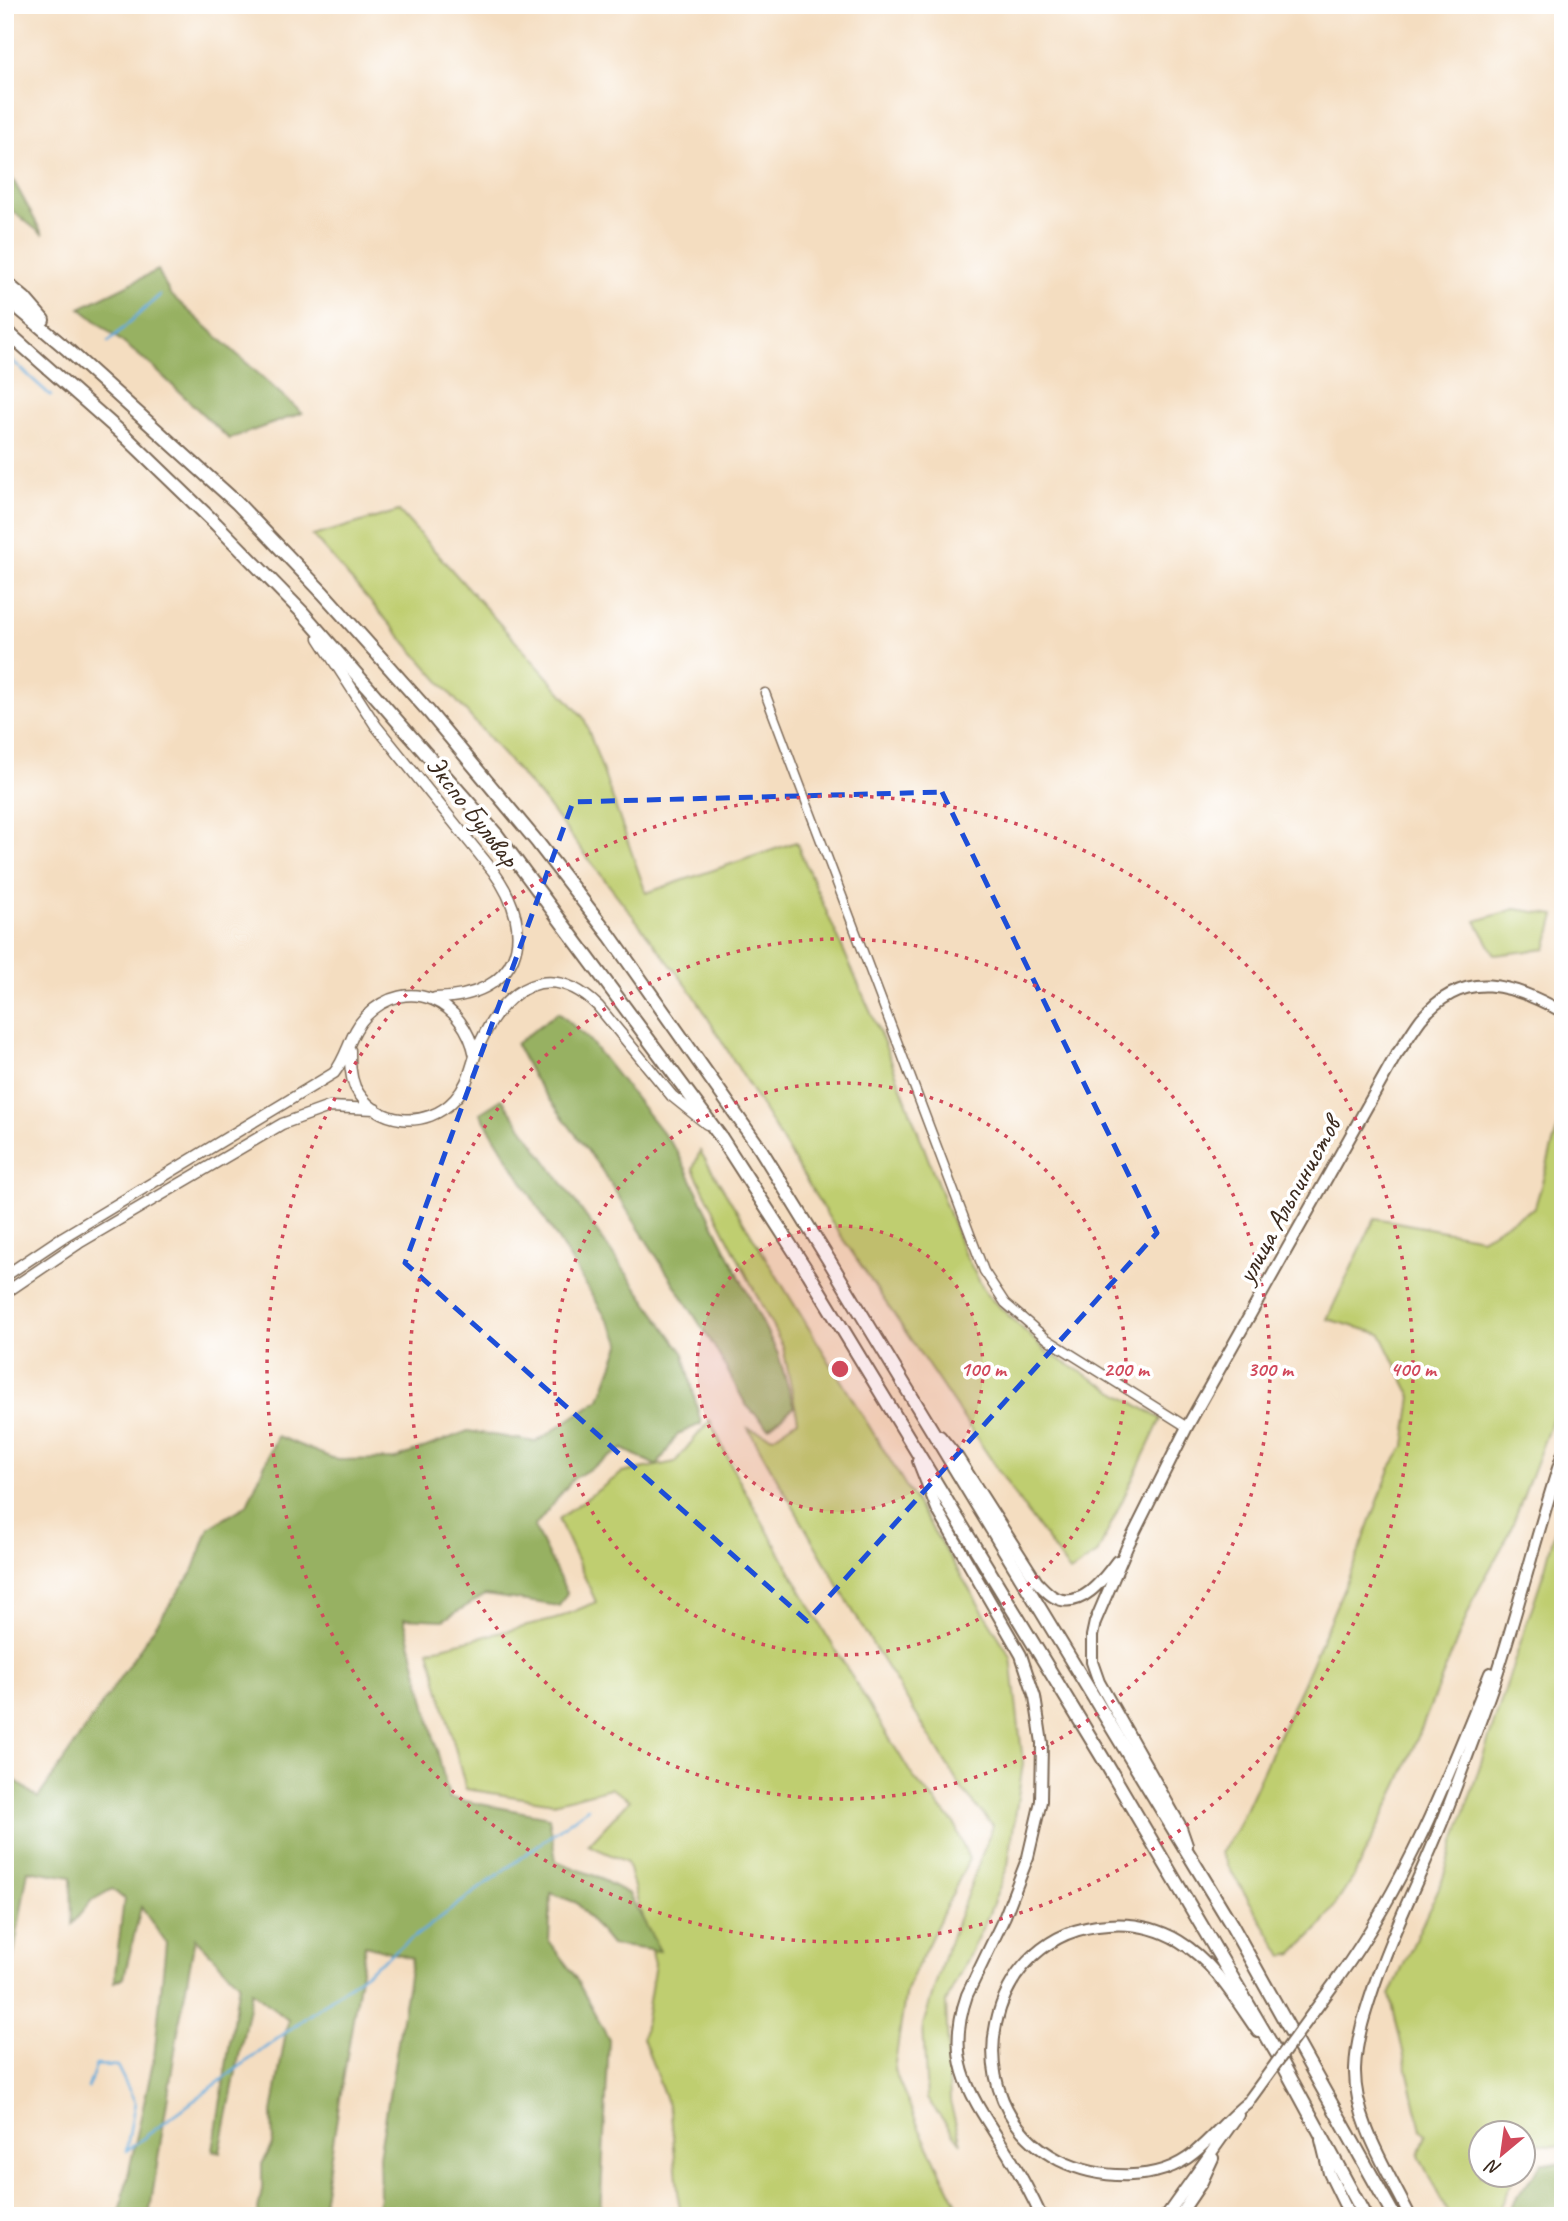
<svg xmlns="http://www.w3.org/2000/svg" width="1568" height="2221" viewBox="0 0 1568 2221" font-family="Caveat,sans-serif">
	<rect width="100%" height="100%" fill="#fff"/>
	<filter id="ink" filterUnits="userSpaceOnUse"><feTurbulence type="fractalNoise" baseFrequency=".0143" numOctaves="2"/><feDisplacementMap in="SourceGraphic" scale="14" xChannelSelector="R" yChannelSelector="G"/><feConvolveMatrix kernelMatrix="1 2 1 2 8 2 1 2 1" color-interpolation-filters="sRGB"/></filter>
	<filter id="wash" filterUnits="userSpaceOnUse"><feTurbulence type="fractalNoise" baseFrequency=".00686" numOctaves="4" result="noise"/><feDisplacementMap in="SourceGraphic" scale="28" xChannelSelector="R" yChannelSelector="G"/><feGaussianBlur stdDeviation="1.57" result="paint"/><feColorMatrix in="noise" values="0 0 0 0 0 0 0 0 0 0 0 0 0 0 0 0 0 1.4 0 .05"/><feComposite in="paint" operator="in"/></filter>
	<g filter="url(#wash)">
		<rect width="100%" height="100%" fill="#f4ddc0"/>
		<path fill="#bfce70" stroke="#7d7c47" stroke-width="2" d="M399,511l185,207 62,175 150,-51 89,203 79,208 23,42 60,57 114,67 -64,135 -27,18 -53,-74 -188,-280 -135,-223 -151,-195 -230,-264z
			M1515,909l40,6 -9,34 -51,6 -19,-34z
			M1563,1109v282l-55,145 -33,60 -75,185 -47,97 -31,47 -29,29 -10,2 -63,-103 15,-21 68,-149 54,-126 34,-90 14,-22 7,-48 -31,-63 -54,-15 48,-101 106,20 54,-31z
			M700,1151l311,506 12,106 -15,102 -20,51 -42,86 4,100 11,41 -34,-44 -4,-74 21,-68 49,-132 -29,-33 -99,-160 -117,-204 25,9 25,-17 -15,-73 -90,-178z
			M710,1420l25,53 89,158 89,146 41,46 15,36 -63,131 -12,80 26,60 43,86h-280l-3,-4 -9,-98 -28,-76 12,-74 -28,-102 -39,-17 42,-45 -20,-12 -56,15 -88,-14 -37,-139 127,-31 40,-17 -38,-83 64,-46 53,-11z
			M1563,1499v648l-32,-5 -8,18 -1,-26h-42v42h35l-20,40h-46l-30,-60 7,-22 -5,-4 -31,-135 52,-114 103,-313z"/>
		<path fill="#97b162" stroke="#696e40" stroke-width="2" d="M5,165l38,70 -38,-30z
			M158,270l12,24 132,119 -73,26 -77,-73 -72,-58z
			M558,1012l31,28 88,111 101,203 16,53 -25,21 -23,-23 -31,-57 -114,-179 -68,-92 -17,-33z
			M502,1099l182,255 17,70 -23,10 -21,32 -34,-17 -50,30 -39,48 33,66 -8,13 -74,-11 -42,25 -39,-2 45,180 100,19 7,44 39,15 34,18 31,57 -49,-6 -34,-42 -26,-10 -2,49 24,31 36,67 -9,175 -21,-4v5h-203l4,-19 -1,-41 33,-198 -47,-13 -44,271h-64l5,-27v-25l11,-19 -1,-32 16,-93 -36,-29 -32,161 -7,-1 26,-168 -44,-45 -16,87 -30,191h-30l35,-158 12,-115 -25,-36 -17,70 -10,5 10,-83 -12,-10 -21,12 -19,23 -1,-47 -43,-7 -23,137v-235l33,26 156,-229 15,-41 38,-23 30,-69 60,24 58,-1 73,-28 68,11 64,-43 21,-57 -141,-229z
			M1542,2163l21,1v52h-56l5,-12z"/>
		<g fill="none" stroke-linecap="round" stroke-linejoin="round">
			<path stroke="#64abdb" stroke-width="2.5" d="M108,342l52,-47
				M5,354l46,42
				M88,2088l8,-23 21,1 18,36 -9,49 462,-343"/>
		</g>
	</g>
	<g filter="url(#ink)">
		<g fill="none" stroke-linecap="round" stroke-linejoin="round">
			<defs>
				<path id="minor" d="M765,693l219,578 21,32 42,36 140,88"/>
				<path id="tertiary" d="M319,638l57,88 117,145c47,64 26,126 -58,127
					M350,1050c0,13 0,25 5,37 20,39 72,43 100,12 16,-17 16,-38 26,-58 25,-53 68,-82 117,-35l74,90 35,28
					M5,1276l58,-39 271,-164c14,-17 16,-41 32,-57 42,-43 99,-14 109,40
					M5,1293l74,-50 203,-119 47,-17 46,2"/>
				<path id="secondary" d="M940,1436l18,22 79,124c5,5 11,12 17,15 26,14 49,-17 63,-36
					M918,1461l19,48 84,146 14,42 7,46 -1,58 -13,56 -23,59 -38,79c-24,69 6,103 41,159 12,20 23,40 33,62
					M1187,1845l-7,-20 -81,-143 -7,-20v-26l3,-14 32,-75 60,-120 209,-372c9,-11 16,-24 25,-36 43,-52 91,-35 142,-7
					M1339,1977c67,-93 109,-199 151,-304
					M1248,2102c-19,15 -35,35 -54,51 -36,30 -95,27 -135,7 -110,-57 -74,-229 49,-235 25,-2 49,3 71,16 35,21 56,58 79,91
					M1321,2140l8,33 21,43
					M1166,2216l72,-101
					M1179,2216l23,-34 11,-24
					M1410,2216c-22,-45 -56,-95 -55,-147 1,-29 10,-56 19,-83 20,-60 50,-116 73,-176 17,-45 35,-92 51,-139 23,-72 41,-146 65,-218"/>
				<path id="primary" d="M5,282l19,16 19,22
					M5,297l63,53 169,153 86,90 106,119 109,131 72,93 151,214 69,112 401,662 163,292
					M5,330l121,107 90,87 86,88 195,223 223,301 89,138 298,491 172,292 86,159"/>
			</defs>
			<use href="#minor" stroke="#7c6957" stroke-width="11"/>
			<use href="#tertiary" stroke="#7c6957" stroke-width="13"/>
			<use href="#secondary" stroke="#7c6957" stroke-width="14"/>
			<use href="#primary" stroke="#7c6957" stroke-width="16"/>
			<use href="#minor" stroke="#fff" stroke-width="8"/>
			<use href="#tertiary" stroke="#fff" stroke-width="10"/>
			<use href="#secondary" stroke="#fff" stroke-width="10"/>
			<use href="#primary" stroke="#fff" stroke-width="12"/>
			<defs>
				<path id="secondary-bridge" d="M1250,2099l89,-122"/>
			</defs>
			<use href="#secondary-bridge" stroke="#7c6957" stroke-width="14" stroke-linecap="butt"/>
			<use href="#secondary-bridge" stroke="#fff" stroke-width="10"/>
		</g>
	</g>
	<path fill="none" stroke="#1d4ed8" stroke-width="5" stroke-dasharray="14 9" stroke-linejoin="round" d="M942,792l215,441 -350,388 -402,-358 168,-461z"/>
	<circle cx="840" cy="1369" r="143" fill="#d1495b" fill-opacity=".12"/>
	<g fill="none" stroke="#d1495b" stroke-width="3.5" stroke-dasharray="3.5 7">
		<circle cx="840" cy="1369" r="143"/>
		<circle cx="840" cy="1369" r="286"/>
		<circle cx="840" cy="1369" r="430"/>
		<circle cx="840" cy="1369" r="573"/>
	</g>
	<g text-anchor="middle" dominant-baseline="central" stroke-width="7" stroke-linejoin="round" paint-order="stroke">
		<g font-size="28" fill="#3b2a1e" stroke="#fff">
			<text transform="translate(473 811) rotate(52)">Экспо Бульвар</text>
			<text transform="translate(1288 1200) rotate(-61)">улица Альпинистов</text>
		</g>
	</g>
	<circle cx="840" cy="1369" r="10" fill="#d1495b" stroke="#fff" stroke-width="3.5"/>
	<g font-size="21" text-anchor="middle" font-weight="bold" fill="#d1495b" stroke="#fff" stroke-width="7" stroke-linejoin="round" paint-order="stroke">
		<text x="983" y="1376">100 m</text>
		<text x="1126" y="1376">200 m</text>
		<text x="1270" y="1376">300 m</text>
		<text x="1413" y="1376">400 m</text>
	</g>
	<rect width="1568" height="2221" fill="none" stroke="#fff" stroke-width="28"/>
	<g transform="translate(1502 2154) rotate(209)"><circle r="33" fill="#ffffff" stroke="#b1aaa5" stroke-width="2"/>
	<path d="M0-5L12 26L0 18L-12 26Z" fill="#d1495b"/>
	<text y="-10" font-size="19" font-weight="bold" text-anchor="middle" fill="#3b2a1e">N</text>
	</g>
</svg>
